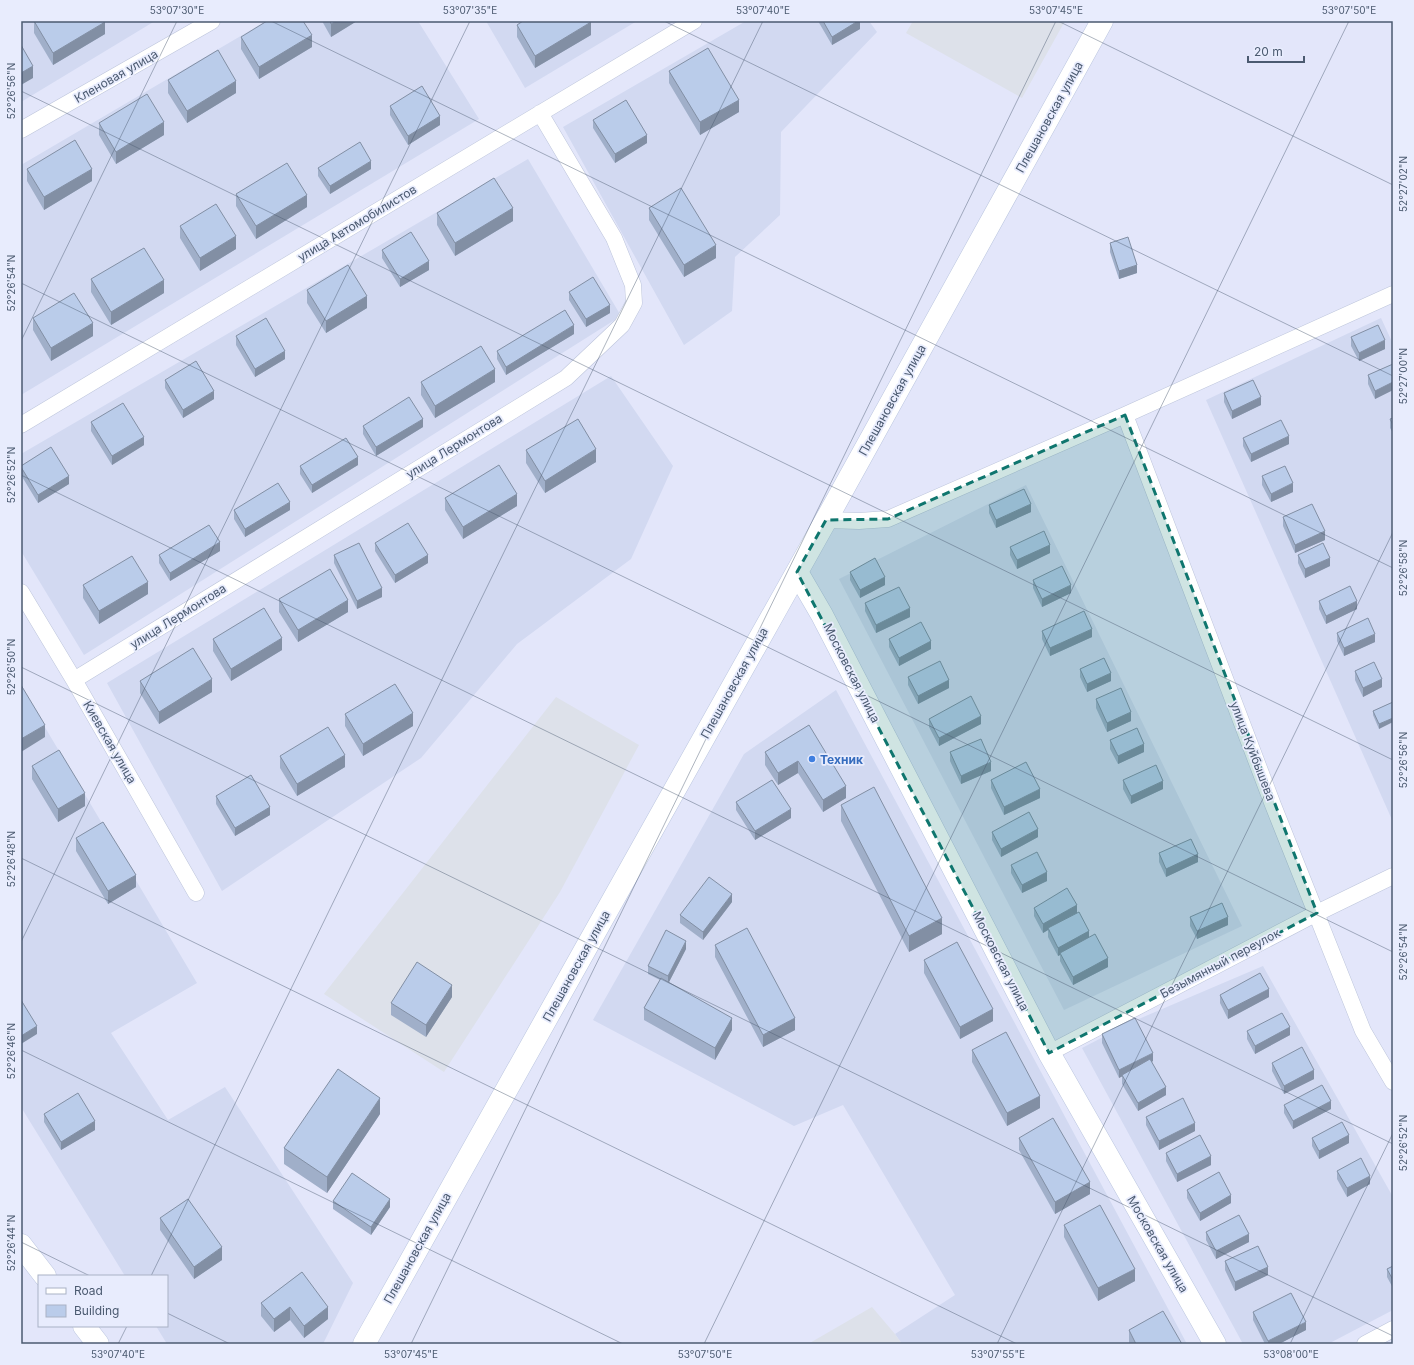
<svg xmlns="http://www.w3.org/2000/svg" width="1414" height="1365" viewBox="0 0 1414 1365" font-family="Inter,sans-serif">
	<rect width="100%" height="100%" fill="#e3e6fa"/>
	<path fill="#d2d9f1" d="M21,21h134l-134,81z
		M266,21h152l61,98 -458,276v-230z
		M486,21h151l-112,67z
		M746,21h123l8,11 -96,100 -1,83 -45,42 -3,54 -48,34 -121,-218z
		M528,159l93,157 -537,339 -63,-104v-97z
		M1381,318l12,26v478l-187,-422z
		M611,376l62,90 -42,93 -114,85 -96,114 -199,133 -115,-208z
		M1026,485l216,441 -178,84 -225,-431z
		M21,687l176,296 -86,50 57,87 57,-33 128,196 -30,61h-156l-11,-18h11v-50h-42l-104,-169z
		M836,690l351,654h-285l-7,-10 60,-39 -112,-190 -49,21 -201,-106 151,-266z
		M1263,966l130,231v113l-65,34h-85l-161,-296 52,-27z"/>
	<path fill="#dde1ea" d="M913,21h152l-43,77 -116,-65z
		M556,697l83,48 -79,147 -116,180 -120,-78z
		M872,1307l23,27 7,10h-94z"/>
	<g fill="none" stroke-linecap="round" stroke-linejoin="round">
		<defs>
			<path id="street" d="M21,130l191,-109
				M1125,415l148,390 90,226 30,51
				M21,425l673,-404
				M826,520l33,1 29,-2 237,-104 268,-121
				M21,592l53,88 122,213
				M74,680l492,-302 56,-53 12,-22 -1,-18 -19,-47 -74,-125
				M1049,1053l268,-140 76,-37
				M1365,1344l28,-15"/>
			<path id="secondary" d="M797,572l25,43 227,438 166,291
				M21,1245l24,31
				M84,1326l14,18
				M364,1344l462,-824 276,-499"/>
		</defs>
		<use href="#street" stroke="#bdc5db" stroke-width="17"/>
		<use href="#secondary" stroke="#bbc6df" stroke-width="23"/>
		<use href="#street" stroke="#fff" stroke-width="16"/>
		<use href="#secondary" stroke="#fff" stroke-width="22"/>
	</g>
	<path fill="#a0afc9" d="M34,21l71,13 -52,31 -19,-32z
		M322,21h35l-26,16z
		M818,21h42v8l-28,16z
		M517,25l74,10 -56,33 -18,-31z
		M241,37l71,10 -53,32 -18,-30z
		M669,71l70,41 -39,23 -31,-52z
		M168,80l68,13 -49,30 -19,-30z
		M390,106l50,19 -32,20 -18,-30z
		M593,120l54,23 -32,20 -22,-35z
		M99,123l65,12 -48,29 -17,-29z
		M318,168l53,1 -41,25 -12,-18z
		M27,169l65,12 -48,29 -17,-29z
		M236,194l71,13 -51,32 -20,-33z
		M649,208l67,50 -32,19 -35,-57z
		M437,213l76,8 -58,35 -18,-31z
		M180,226l56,23 -36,22 -20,-33z
		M1110,243l27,30 -18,6 -9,-27z
		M382,250l47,20 -29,17 -18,-29z
		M91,279l73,14 -53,32 -20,-33z
		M307,290l60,18 -41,25 -19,-30z
		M569,292l41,21 -24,14 -17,-27z
		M33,318l60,18 -42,25 -18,-31z
		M574,334l-68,41 -9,-16v-8z
		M236,336l49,23 -30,18 -19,-32z
		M1351,337l34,12 -26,12 -8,-15z
		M1393,364v26l-18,9 -7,-15v-9z
		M165,380l49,19 -31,19 -18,-30z
		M421,382h74l-60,36 -14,-23z
		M1224,393l37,12 -29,14 -8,-17z
		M1393,418v15l-3,-5v-9z
		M91,422l53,23 -32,20 -21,-34z
		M363,426l60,1 -47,29 -13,-22z
		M1243,438l46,6 -38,18 -8,-16z
		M526,450l70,12 -51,31 -19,-30z
		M358,465l-46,28 -12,-19v-8z
		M21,466l48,18 -31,19 -17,-28z
		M1262,476l31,16 -22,10 -9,-17z
		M445,498l72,8 -54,33 -18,-29z
		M989,505l42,7 -35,16 -7,-15z
		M234,510h56l-45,27 -11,-18z
		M1283,517l42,23 -30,13 -12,-27z
		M375,543l53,20 -33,20 -20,-32z
		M1010,547l40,6 -33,16 -7,-14z
		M220,551l-50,30 -11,-18v-8z
		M334,555l48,42 -25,12 -23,-46z
		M1298,555l32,11 -25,12 -7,-15z
		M850,572l35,13 -25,13 -10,-18z
		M1033,580l38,13 -29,14 -9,-19z
		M83,585l65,9 -49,30 -16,-26z
		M279,599l69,13 -50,30 -19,-30z
		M1319,601l38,8 -31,15 -7,-15z
		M865,603l45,14 -34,16 -11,-22z
		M1042,631l50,6 -42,19 -8,-17z
		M1337,633l38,9 -31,14 -7,-15z
		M213,639l69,11 -51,31 -18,-30z
		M889,639l42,10 -32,17 -10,-19z
		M1080,669l31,12 -24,11 -7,-15z
		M1355,671l27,16 -19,10 -8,-17z
		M908,677l41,11 -31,16 -10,-19z
		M140,681l72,11 -53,32 -19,-31z
		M1096,699l35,22 -24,11 -11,-24z
		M1393,702l-14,27 -6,-14v-4z
		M345,714l68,12 -50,30 -18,-30z
		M929,719l52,5 -42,22 -10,-19z
		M809,725l37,73 -23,14 -25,-39 -20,12 -13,-20v-13z
		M1110,740l34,12 -26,12 -8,-15z
		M1393,749v11l-1,-2v-8z
		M950,752l41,19 -30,13 -11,-23z
		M280,756l65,11 -48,29 -17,-28z
		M32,766l53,40 -27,16 -26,-43z
		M991,780l49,18 -36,17 -13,-27z
		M1123,780l40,9 -32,15 -8,-15z
		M216,796l54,19 -35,21 -19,-32z
		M736,802l55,16 -36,22 -19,-30z
		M841,805l101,129 -33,18 -68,-131z
		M992,832l46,5 -37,20 -9,-17z
		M76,838l60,49 -28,17 -32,-53z
		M1159,853l39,9 -32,15 -7,-15z
		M1011,865l36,16 -25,12 -11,-20z
		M732,902l-29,38 -23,-17v-8z
		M1034,908l43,5 12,24 19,30 -35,18 -13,-24v-6l-2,1 -10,-19v-7l-5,3 -9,-17z
		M1190,917l38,8 -31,14 -7,-13z
		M715,945l80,85 -32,17 -48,-90z
		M686,949l-17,33 63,48 -17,30 -71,-40v-12l16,-28 -12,-6v-8z
		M924,960l69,61 -33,18 -36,-66z
		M1220,995l49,2 -41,22 -8,-16z
		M452,997l-26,40 -35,-22v-12z
		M1247,1031l43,4 -35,19 -8,-15z
		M1102,1034l51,27 -1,1 14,33 -28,16 -16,-27v-8l-3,2 -17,-35z
		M972,1050l68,58 -33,18 -35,-64z
		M1272,1063l42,16 -30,15 -12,-23z
		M1284,1105l47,4 -38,20 -9,-16z
		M44,1114l51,16 -34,20 -17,-28z
		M380,1114l-53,79 -43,-29v-16z
		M1146,1117l49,14 -36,19 -13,-25z
		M1019,1138l71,56 -35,20 -36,-64z
		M1312,1138l37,5 -30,16 -7,-13z
		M1166,1153l45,12 -34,17 -11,-21z
		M1337,1171l33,13 -23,13 -10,-18z
		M1187,1190l44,13 -31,18 -13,-23z
		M333,1201l57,6 -19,28 -38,-26z
		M160,1218l62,42 -28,19 -34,-49z
		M1064,1225l71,56 -37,20 -34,-64z
		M1206,1232l43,10 -33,17 -10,-19z
		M1225,1261l43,14 -33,16 -10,-21z
		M1393,1266v22l-6,-11v-8z
		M302,1272l26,47 -24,19 -14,-18 -16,12 -13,-16v-13z
		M1253,1312l53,18 -27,14h-14l-12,-24z
		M1129,1330l53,14h-52l-1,-2z"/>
	<path fill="#828fa4" d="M337,21h20l-26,16v-13z
		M858,21h2v8l-28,16v-8z
		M105,22v12l-52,31v-12z
		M591,22v13l-56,33v-12z
		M312,35v12l-53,32v-12z
		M33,66v12l-12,7v-12z
		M236,81v12l-49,30v-12z
		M739,100v12l-39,23v-13z
		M440,116v9l-32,20v-9z
		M164,122v13l-48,29v-12z
		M647,135v8l-32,20v-9z
		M371,161v8l-41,25v-8z
		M92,169v12l-48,29v-13z
		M307,195v12l-51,32v-13z
		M513,208v13l-58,35v-13z
		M236,236v13l-36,22v-13z
		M716,245v13l-32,19v-12z
		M429,261v9l-29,17v-8z
		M1137,265v8l-18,6v-8z
		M164,280v13l-53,32v-13z
		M367,296v12l-41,25v-12z
		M610,305v8l-24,14v-8z
		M93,323v13l-42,25v-13z
		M574,325v9l-68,41v-8z
		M1385,340v9l-26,12v-8z
		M285,351v8l-30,18v-8z
		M495,369v13l-60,36v-12z
		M1393,382v8l-18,9v-8z
		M214,391v8l-31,19v-8z
		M1261,397v8l-29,14v-8z
		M423,419v8l-47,29v-9z
		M1289,436v8l-38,18v-8z
		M144,437v8l-32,20v-9z
		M596,449v13l-51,31v-12z
		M358,457v8l-46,28v-8z
		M69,476v8l-31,19v-8z
		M1293,483v9l-22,10v-8z
		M517,494v12l-54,33v-12z
		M290,502v8l-45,27v-8z
		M1031,504v8l-35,16v-8z
		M1325,531v9l-30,13v-8z
		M220,542v9l-50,30v-8z
		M1050,545v8l-33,16v-9z
		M428,555v8l-33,20v-8z
		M1330,558v8l-25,12v-9z
		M885,577v8l-25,13v-8z
		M148,582v12l-49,30v-13z
		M1071,585v8l-29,14v-8z
		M382,588v9l-25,12v-8z
		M348,600v12l-50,30v-12z
		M1357,601v8l-31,15v-8z
		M910,608v9l-34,16v-8z
		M1092,629v8l-42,19v-8z
		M1375,634v8l-31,14v-8z
		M282,638v12l-51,31v-12z
		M931,641v8l-32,17v-8z
		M1111,673v8l-24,11v-8z
		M212,679v13l-53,32v-12z
		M1382,679v8l-19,10v-9z
		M949,680v8l-31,16v-8z
		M1131,712v9l-24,11v-9z
		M413,713v13l-50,30v-12z
		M981,716v8l-42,22v-8z
		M1393,718v4l-14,7v-5z
		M45,725v12l-24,15v-13z
		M1144,744v8l-26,12v-8z
		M345,755v12l-48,29v-12z
		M798,761v12l-20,12v-12z
		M991,762v9l-30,13v-8z
		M1163,781v8l-32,15v-8z
		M846,786v12l-23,14v-12z
		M1040,789v9l-36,17v-8z
		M85,793v13l-27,16v-13z
		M270,807v8l-35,21v-8z
		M791,809v9l-36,22v-9z
		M1038,829v8l-37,20v-8z
		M1198,854v8l-32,15v-8z
		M1047,872v9l-25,12v-8z
		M136,875v12l-28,17v-13z
		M732,894v8l-29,38v-8z
		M1077,905v8l-29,15v2l-5,3v-9z
		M1228,917v8l-31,14v-8z
		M942,918v16l-33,18v-16z
		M1089,931v8l-29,14v2l-2,1v-8z
		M686,941v8l-18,35v-8z
		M1108,958v9l-35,18v-8z
		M452,985v12l-26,40v-12z
		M1269,989v8l-41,22v-9z
		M993,1009v12l-33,18v-12z
		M732,1018v12l-17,30v-12z
		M795,1018v12l-32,17v-12z
		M37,1026v8l-16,10v-8z
		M1290,1027v8l-35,19v-8z
		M1153,1053v8l-34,17v-8z
		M1314,1070v9l-30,15v-8z
		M1166,1087v8l-28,16v-8z
		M1040,1096v12l-33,18v-13z
		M380,1098v16l-53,79v-16z
		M1331,1101v8l-38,20v-8z
		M95,1121v9l-34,20v-8z
		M1195,1123v8l-36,19v-9z
		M1349,1135v8l-30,16v-8z
		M1211,1156v9l-34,17v-8z
		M1370,1176v8l-23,13v-9z
		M1090,1182v12l-35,20v-12z
		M1231,1195v8l-31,18v-8z
		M390,1199v8l-19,28v-8z
		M1249,1234v8l-33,17v-8z
		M222,1247v13l-28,19v-12z
		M1268,1267v8l-33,16v-9z
		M1135,1269v12l-37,20v-13z
		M290,1307v13l-16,12v-13z
		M328,1307v12l-24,19v-12z
		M1306,1322v8l-27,14h-11v-3z"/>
	<path fill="#baccea" stroke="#828fa4" d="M34,21h71v1l-52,31z
		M267,21h36l9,14 -53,32 -18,-30z
		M330,21h7l-6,3z
		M523,21h67l1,1 -56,34 -18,-31z
		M823,21h35l-26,16z
		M21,45l12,21 -12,7z
		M708,48l31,52 -39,22 -31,-51z
		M218,50l18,31 -49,30 -19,-31z
		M422,86l18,30 -32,20 -18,-30z
		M147,94l17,28 -48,30 -17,-29z
		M626,100l21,35 -32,19 -22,-34z
		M75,140l17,29 -48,28 -17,-28z
		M360,142l11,19 -41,25 -12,-18z
		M287,163l20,32 -51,31 -20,-32z
		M494,178l19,30 -58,35 -18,-30z
		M681,188l35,57 -32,20 -35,-57z
		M216,204l20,32 -36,22 -20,-32z
		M411,232l18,29 -29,18 -18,-29z
		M1128,237l9,28 -18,6 -9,-28z
		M144,248l20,32 -53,32 -20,-33z
		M348,265l19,31 -41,25 -19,-31z
		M593,277l17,28 -24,14 -17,-27z
		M74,293l19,30 -42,25 -18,-30z
		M565,310l9,15 -68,42 -9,-16z
		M266,318l19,33 -30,18 -19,-33z
		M1378,325l7,15 -26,13 -8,-16z
		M481,346l14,23 -60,37 -14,-24z
		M196,361l18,30 -31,19 -18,-30z
		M1393,364v18l-18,9 -7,-16z
		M1253,380l8,17 -29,14 -8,-18z
		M409,397l14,22 -47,28 -13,-21z
		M123,403l21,34 -32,19 -21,-34z
		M1393,418v7l-3,-6z
		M578,419l18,30 -51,32 -19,-31z
		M1281,420l8,16 -38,18 -8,-16z
		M346,438l12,19 -46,28 -12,-19z
		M51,447l18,29 -31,19 -17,-28v-1z
		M499,465l18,29 -54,33 -18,-29z
		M1285,466l8,17 -22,11 -9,-18z
		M278,483l12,19 -45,27 -11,-19z
		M1024,489l7,15 -35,16 -7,-15z
		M1312,504l13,27 -30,14 -12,-28z
		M408,523l20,32 -33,20 -20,-32z
		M209,525l11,17 -50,31 -11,-18z
		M1044,531l6,14 -33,15 -7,-13z
		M359,543l23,45 -25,13 -23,-46z
		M1323,543l7,15 -25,11 -7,-14z
		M132,556l16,26 -49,29 -16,-26z
		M875,558l10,19 -25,13 -10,-18z
		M1062,566l9,19 -29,14 -9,-19z
		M330,569l18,31 -50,30 -19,-31z
		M1350,586l7,15 -31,15 -7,-15z
		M899,587l11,21 -34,17 -11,-22z
		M264,608l18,30 -51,31 -18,-30z
		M1084,611l8,18 -42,19 -8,-17z
		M1368,618l7,16 -31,14 -7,-15z
		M921,622l10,19 -32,17 -10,-19z
		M193,648l19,31 -53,33 -19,-31z
		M1104,658l7,15 -24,11 -7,-15z
		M940,661l9,19 -31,16 -10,-19z
		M1374,662l8,17 -19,9 -8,-17z
		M395,684l18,29 -50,31 -18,-30z
		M21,685l24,40 -24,14z
		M1121,688l10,24 -24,11 -11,-24z
		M971,696l10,20 -42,22 -10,-19z
		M1393,702v16l-14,6 -6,-13z
		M809,725l37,61 -23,14 -25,-39 -20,12 -13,-21z
		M328,727l17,28 -48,29 -17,-28z
		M1137,728l7,16 -26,12 -8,-16z
		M981,739l10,23 -30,14 -11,-24z
		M59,750l26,43 -27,16 -26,-43z
		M1026,762l14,27 -36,18 -13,-27z
		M1156,765l7,16 -32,15 -8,-16z
		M251,775l19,32 -35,21 -19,-32z
		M772,780l19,29 -36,22 -19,-29z
		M874,787l68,131 -33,18 -68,-131z
		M1029,812l9,17 -37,20 -9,-17z
		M103,822l33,53 -28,16 -32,-53z
		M1191,839l7,15 -32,15 -7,-16z
		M1037,852l10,20 -25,13 -11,-20z
		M709,877l23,17 -29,38 -23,-17z
		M1067,888l10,17 -34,19 -9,-16z
		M1222,903l6,14 -31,14 -7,-14z
		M1079,912l10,19 -31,17 -10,-20z
		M747,928l48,90 -32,17 -48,-90z
		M666,930l20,11 -18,35 -20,-10z
		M1095,934l13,24 -35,19 -13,-24z
		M957,942l36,67 -33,18 -36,-67z
		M417,962l35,23 -26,40 -35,-22z
		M1260,973l9,16 -41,21 -8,-15z
		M661,978l71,40 -17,30 -71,-40z
		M21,1000l16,26 -16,10z
		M1282,1013l8,14 -35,19 -8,-15z
		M1135,1018l18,35 -34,17 -17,-36z
		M1006,1032l34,64 -33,17 -35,-63z
		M1302,1047l12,23 -30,16 -12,-23z
		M1150,1059l16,28 -28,16 -16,-28z
		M338,1069l42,29 -53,79 -43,-29z
		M1322,1085l9,16 -38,20 -9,-16z
		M78,1093l17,28 -34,21 -17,-28z
		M1183,1098l12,25 -36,18 -13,-24z
		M1053,1118l37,64 -35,20 -36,-64z
		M1342,1122l7,13 -30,16 -7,-13z
		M1200,1135l11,21 -34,18 -11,-21z
		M1361,1158l9,18 -23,12 -10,-17z
		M1219,1172l12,23 -31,18 -13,-23z
		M352,1173l38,26 -19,28 -38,-26z
		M188,1199l34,48 -28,20 -34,-49z
		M1100,1205l35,64 -37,19 -34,-63z
		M1239,1215l10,19 -33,17 -10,-19z
		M1258,1246l10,21 -33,15 -10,-21z
		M1393,1266v14l-6,-11z
		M302,1272l26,35 -24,19 -14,-19 -16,12 -13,-16z
		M1291,1293l15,29 -38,19 -15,-29z
		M1163,1311l19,33h-46l-7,-14z"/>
	<path fill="#0f766e" fill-opacity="0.2" stroke="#0f766e" stroke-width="3" stroke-dasharray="8 5" stroke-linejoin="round" d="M1125,415l192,498 -268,140 -252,-481 29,-52 62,-1z"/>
	<path fill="none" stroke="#4b5a70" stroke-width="1" stroke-opacity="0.45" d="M271,21l1122,547M664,21l729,355M1058,21l335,164M21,91l1372,669M21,283l1372,669M21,341l156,-320M21,475l1372,669M21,667l1372,669M21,858l996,486M21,942l449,-921M21,1050l602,294M21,1242l69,34M151,1276l612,-1255M167,1313l63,31M118,1344l9,-18M411,1344l645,-1323M704,1344l645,-1323M997,1344l396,-812M1290,1344l103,-211"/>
	<circle fill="#3f7fe0" stroke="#e8ecfd" stroke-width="1.5" cx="812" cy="759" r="4"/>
	<g text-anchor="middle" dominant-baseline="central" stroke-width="3.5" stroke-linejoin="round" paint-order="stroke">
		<g font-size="12" fill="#4b5a70" stroke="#e8ecfd">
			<text transform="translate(116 76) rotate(-30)">Кленовая улица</text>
			<text transform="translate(1049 117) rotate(-61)">Плешановская улица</text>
			<text transform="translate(357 223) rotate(-31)">улица Автомобилистов</text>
			<text transform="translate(892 400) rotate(-61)">Плешановская улица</text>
			<text transform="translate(454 446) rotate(-32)">улица Лермонтова</text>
			<text transform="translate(178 616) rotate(-32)">улица Лермонтова</text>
			<text transform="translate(852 673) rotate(63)">Московская улица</text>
			<text transform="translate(734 683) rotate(-61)">Плешановская улица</text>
			<text transform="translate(110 742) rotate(60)">Киевская улица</text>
			<text transform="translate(1253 751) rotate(69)">улица Куйбышева</text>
			<text transform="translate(1001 961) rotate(63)">Московская улица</text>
			<text transform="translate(1220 963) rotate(-28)">Безымянный переулок</text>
			<text transform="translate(576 966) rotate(-61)">Плешановская улица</text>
			<text transform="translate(1158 1244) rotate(60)">Московская улица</text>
			<text transform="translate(417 1248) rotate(-61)">Плешановская улица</text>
		</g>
		<g font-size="12" font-weight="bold" fill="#366cbe" stroke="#e8ecfd" text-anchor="start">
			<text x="820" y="759">Техник</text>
		</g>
	</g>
	<rect width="1414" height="1365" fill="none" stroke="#e8ecfd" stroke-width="44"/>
	<rect x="38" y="1275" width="130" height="52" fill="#e8ecfd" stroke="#a9b2c5"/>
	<rect x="46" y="1288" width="20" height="6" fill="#ffffff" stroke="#a9b2c5"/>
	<text x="74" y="1295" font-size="12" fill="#4b5a70">Road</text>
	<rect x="46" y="1305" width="20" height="12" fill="#baccea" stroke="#a9b2c5"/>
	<text x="74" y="1315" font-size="12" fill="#4b5a70">Building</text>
	<path d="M1248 56v6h56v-6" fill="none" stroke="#4b5a70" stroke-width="2"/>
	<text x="1254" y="56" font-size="12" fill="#4b5a70" stroke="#e8ecfd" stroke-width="3" paint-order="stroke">20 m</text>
	<rect x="22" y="22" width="1370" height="1321" fill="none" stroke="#4b5a70" stroke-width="1.5"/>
	<g font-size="10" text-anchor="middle" fill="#4b5a70">
		<text x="177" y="14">53°07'30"E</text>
		<text x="470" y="14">53°07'35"E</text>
		<text x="763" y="14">53°07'40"E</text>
		<text x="1056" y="14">53°07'45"E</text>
		<text x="1349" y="14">53°07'50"E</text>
		<text transform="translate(11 91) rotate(-90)" y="4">52°26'56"N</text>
		<text transform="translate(1403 184) rotate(-90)" y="4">52°27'02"N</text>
		<text transform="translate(11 283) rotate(-90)" y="4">52°26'54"N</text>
		<text transform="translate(1403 376) rotate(-90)" y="4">52°27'00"N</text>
		<text transform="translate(11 475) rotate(-90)" y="4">52°26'52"N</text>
		<text transform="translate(1403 568) rotate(-90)" y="4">52°26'58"N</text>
		<text transform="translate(11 667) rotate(-90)" y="4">52°26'50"N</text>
		<text transform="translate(1403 760) rotate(-90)" y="4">52°26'56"N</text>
		<text transform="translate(11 859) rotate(-90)" y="4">52°26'48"N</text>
		<text transform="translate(1403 952) rotate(-90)" y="4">52°26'54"N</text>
		<text transform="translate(11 1051) rotate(-90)" y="4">52°26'46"N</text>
		<text transform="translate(1403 1143) rotate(-90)" y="4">52°26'52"N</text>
		<text transform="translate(11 1243) rotate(-90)" y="4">52°26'44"N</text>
		<text x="118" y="1358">53°07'40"E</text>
		<text x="411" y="1358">53°07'45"E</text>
		<text x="705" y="1358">53°07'50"E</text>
		<text x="998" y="1358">53°07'55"E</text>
		<text x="1291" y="1358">53°08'00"E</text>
	</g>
</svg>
